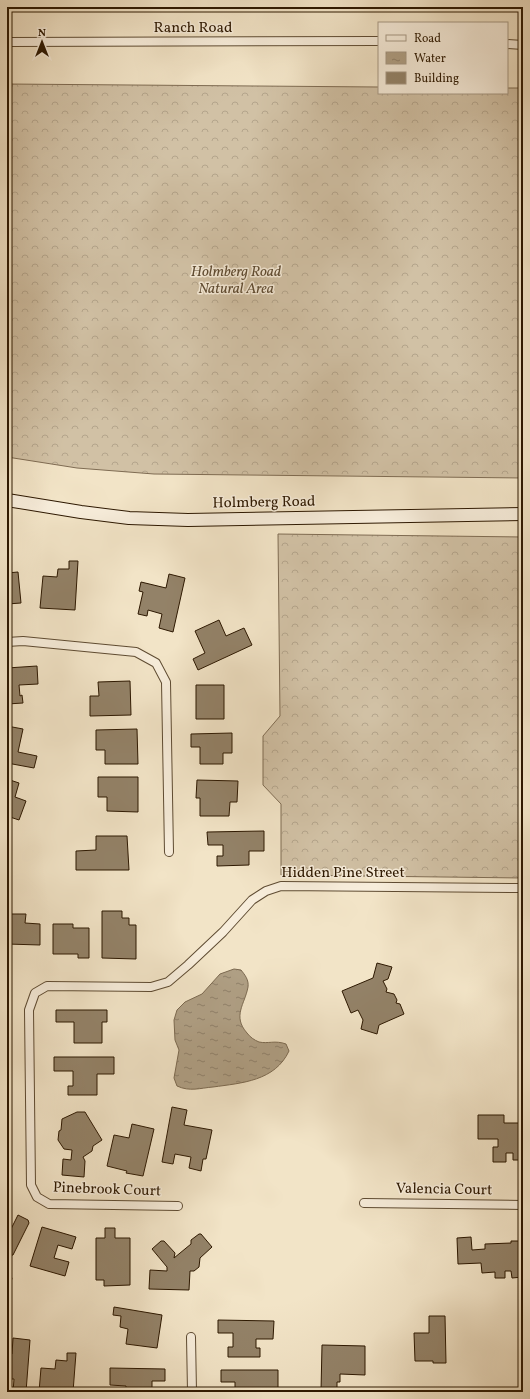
<svg xmlns="http://www.w3.org/2000/svg" width="530" height="1399" viewBox="0 0 530 1399" font-family="Vollkorn,serif">
	<defs>
		<pattern id="forest-crowns" width="20" height="18" patternUnits="userSpaceOnUse"><rect width="20" height="18" fill="#d1c1a5"/><path d="M2 6a3 3 0 1 1 6 0M12 15a3 3 0 1 1 6 0" fill="none" stroke="#b4a58c"/></pattern>
		<pattern id="water-ripples" width="26" height="14" patternUnits="userSpaceOnUse"><rect width="26" height="14" fill="#af9f84"/><path d="M2 4q2-2 4 0t4 0M15 11q2-2 4 0t4 0" fill="none" stroke="#8f816a"/></pattern>
	</defs>
	<rect width="100%" height="100%" fill="#f2e4c7"/>
	<filter id="stains"><feTurbulence type="fractalNoise" baseFrequency=".005" numOctaves="4"/><feColorMatrix values="0 0 0 0 .2 0 0 0 0 .09 0 0 0 0 .02 0 0 0 .5 -.17"/></filter>
	<radialGradient id="worn" r=".72"><stop offset=".6" stop-color="#630" stop-opacity="0"/><stop offset="1" stop-color="#630" stop-opacity=".3"/></radialGradient>
	<path fill="url(#forest-crowns)" stroke="#7f6c53" d="M7,84l372,3v6h128v-5h16v390l-369,-4 -77,-6 -70,-11z
		M278,534l245,3v341l-242,-3v-71l-18,-19v-49l17,-20z"/>
	<path fill="url(#water-ripples)" stroke="#7b6950" d="M234,969l7,1c4,5 8,10 7,17 -3,17 -16,29 -1,46 3,4 7,7 12,9 9,2 16,-2 27,2l3,7c-14,30 -47,32 -76,36 -13,1 -23,5 -36,-1l-3,-8 5,-28 -4,-10 -1,-20 3,-10 8,-8 17,-8 18,-20z"/>
	<path fill="#938268" stroke="#2d1801" d="M69,561h9l-3,49 -35,-2 3,-32 14,1 1,-8h11z
		M18,572l3,31 -14,1v-31z
		M169,574l16,4 -12,54 -14,-4 3,-14 -14,-4 -1,6 -9,-2 5,-22 -4,-1 2,-9 25,6z
		M219,620l7,16 18,-8 8,17 -54,25 -5,-11 12,-6 -10,-22z
		M37,666l1,18 -19,1 1,11 2,-1 1,8 -16,1v-36z
		M130,681l1,34 -41,1v-20h9l-1,-14z
		M196,685h28v34h-28z
		M7,726l16,3 -5,23 19,4 -3,12 -27,-5z
		M137,729l1,35h-33v-14h-9v-20z
		M232,733v20h-9v11h-23v-17h-9v-13z
		M98,777h40v35l-31,-1v-14h-9z
		M7,779l12,4 -4,14 11,4 -7,19 -12,-4z
		M197,780l41,1 -1,21h-7l-1,14h-29v-18h-4z
		M264,831v20h-15v14l-32,1v-10h6v-11h-15l-1,-13z
		M96,836h31l2,34h-53v-19l20,-1z
		M102,911h20v7h7v7h7v34l-34,-1z
		M7,914h19l-1,9 15,1v21l-33,-1z
		M53,924h20v4h16v30h-11v-4h-25z
		M377,963l15,4 -4,12 -5,2 4,8 -1,3 8,2 3,6 -1,3 4,1 4,10 -25,11 -2,9 -16,-5 2,-9 -5,-10 -7,3 -9,-22 31,-13z
		M56,1010h51v12h-5v21h-28v-21h-18z
		M54,1057h60v17h-17v21h-29v-9h5v-15h-19z
		M172,1107l15,3 -3,15 28,5 -6,29h-3l-2,12 -12,-3 2,-11 -16,-3 -2,10 -11,-2z
		M77,1112h8l17,28 -9,6 -1,5 -9,6 2,4 -1,16 -22,-2 1,-16 8,1 1,-10 -8,-1 -6,-9 1,-9 2,-1 1,-11z
		M478,1115h26v8h17v-2h2v35h-1v4h-9v-7h-7v9h-13v-15h5v-8h-20z
		M132,1124l22,5 -11,47 -17,-3 1,-2 -20,-5 7,-31 15,3z
		M18,1215l10,5 1,3 -16,32 -6,1v-19z
		M42,1227l34,10 -4,12 -14,-4 -4,13 15,4 -4,14 -35,-10z
		M105,1228h10v10h15v47l-26,1v-6h-8v-42h9z
		M199,1234h2l11,13 -12,11 -1,9 -5,4h-4l-1,19 -40,-1 1,-19 17,1v-4l-15,-18 9,-8h3l11,12 -1,5 17,-14v-4z
		M471,1237l1,13 13,-1v-5l26,-1v-2h12v36l-11,1 -1,-7h-6v7h-10v-6l-13,1 -1,-10 -23,1 -1,-26z
		M7,1261l5,18 -3,4h-2z
		M114,1307l48,8 -5,33 -31,-4 2,-15 -8,-2 1,-11 -8,-1z
		M429,1316h16l1,47h-13v-2h-18l-1,-28h15z
		M218,1320l56,1 -1,18h-17v9h4v9h-32v-10h5v-14h-15z
		M13,1338l17,2 -4,52h-13l1,-13h-7v-25h5z
		M521,1341h2v12h-3z
		M322,1345l43,1v29l-25,-1v8h-3v9h-16z
		M67,1353h9l-3,39h-34l2,-24 14,1 1,-9 11,1z
		M110,1368l55,1v12h-13v11h-26v-6l-16,-1z
		M221,1370h57v18h-16v4h-27v-10h-14z"/>
	<g fill="none" stroke-linecap="round" stroke-linejoin="round">
		<defs>
			<path id="street" d="M7,42l372,-1
				M507,44l16,1
				M7,642l16,-1 113,11 20,11 10,19 3,170
				M364,1203l159,2
				M178,1206l-129,-2 -12,-7 -6,-12 -2,-175 6,-17 12,-7 104,1 17,-5 20,-17 35,-33 29,-32 14,-9 15,-5 242,2
				M191,1337l1,55"/>
			<path id="secondary" d="M7,500l74,12 48,6 59,2 335,-6"/>
		</defs>
		<use href="#street" stroke="#5e4b32" stroke-width="10"/>
		<use href="#secondary" stroke="#2d1801" stroke-width="14"/>
		<use href="#street" stroke="#f7eddb" stroke-width="8"/>
		<use href="#secondary" stroke="#f7eddb" stroke-width="12"/>
	</g>
	<g text-anchor="middle" dominant-baseline="central" stroke-width="3" stroke-linejoin="round" paint-order="stroke">
		<g font-size="15" fill="#2d1801" stroke="#f7eddb">
			<text x="193" y="28">Ranch Road</text>
			<text transform="translate(264 503) rotate(-1)">Holmberg Road</text>
			<text x="343" y="873">Hidden Pine Street</text>
			<text transform="translate(107 1190) rotate(2)">Pinebrook Court</text>
			<text transform="translate(444 1190) rotate(1)">Valencia Court</text>
		</g>
		<g font-size="15" font-style="italic" fill="#5e4b32" stroke="#f7eddb">
			<text x="236" y="272">Holmberg Road<tspan x="236" dy="17">Natural Area</tspan></text>
		</g>
	</g>
	<rect width="530" height="1399" fill="none" stroke="#f2e4c7" stroke-width="24"/>
	<rect x="8" y="8" width="514" height="1383" fill="none" stroke="#2d1801" stroke-width="2"/>
	<rect x="12" y="12" width="506" height="1375" fill="none" stroke="#2d1801"/>
	<rect x="378" y="22" width="130" height="72" fill="#f7eddb" stroke="#a69884"/>
	<rect x="386" y="35" width="20" height="6" fill="#f7eddb" stroke="#a69884"/>
	<text x="414" y="42" font-size="12" fill="#2d1801">Road</text>
	<rect x="386" y="52" width="20" height="12" fill="url(#water-ripples)" stroke="#a69884"/>
	<text x="414" y="62" font-size="12" fill="#2d1801">Water</text>
	<rect x="386" y="72" width="20" height="12" fill="#938268" stroke="#a69884"/>
	<text x="414" y="82" font-size="12" fill="#2d1801">Building</text>
	<g transform="translate(42 42)" stroke="#f7eddb" stroke-width="3" paint-order="stroke">
	<path d="M0-3L7 15L0 10L-7 15Z" fill="#2d1801"/>
	<text y="-6" font-size="11" font-weight="bold" text-anchor="middle" fill="#2d1801">N</text>
	</g>
	<rect width="100%" height="100%" filter="url(#stains)"/>
	<rect width="100%" height="100%" fill="url(#worn)"/>
</svg>
